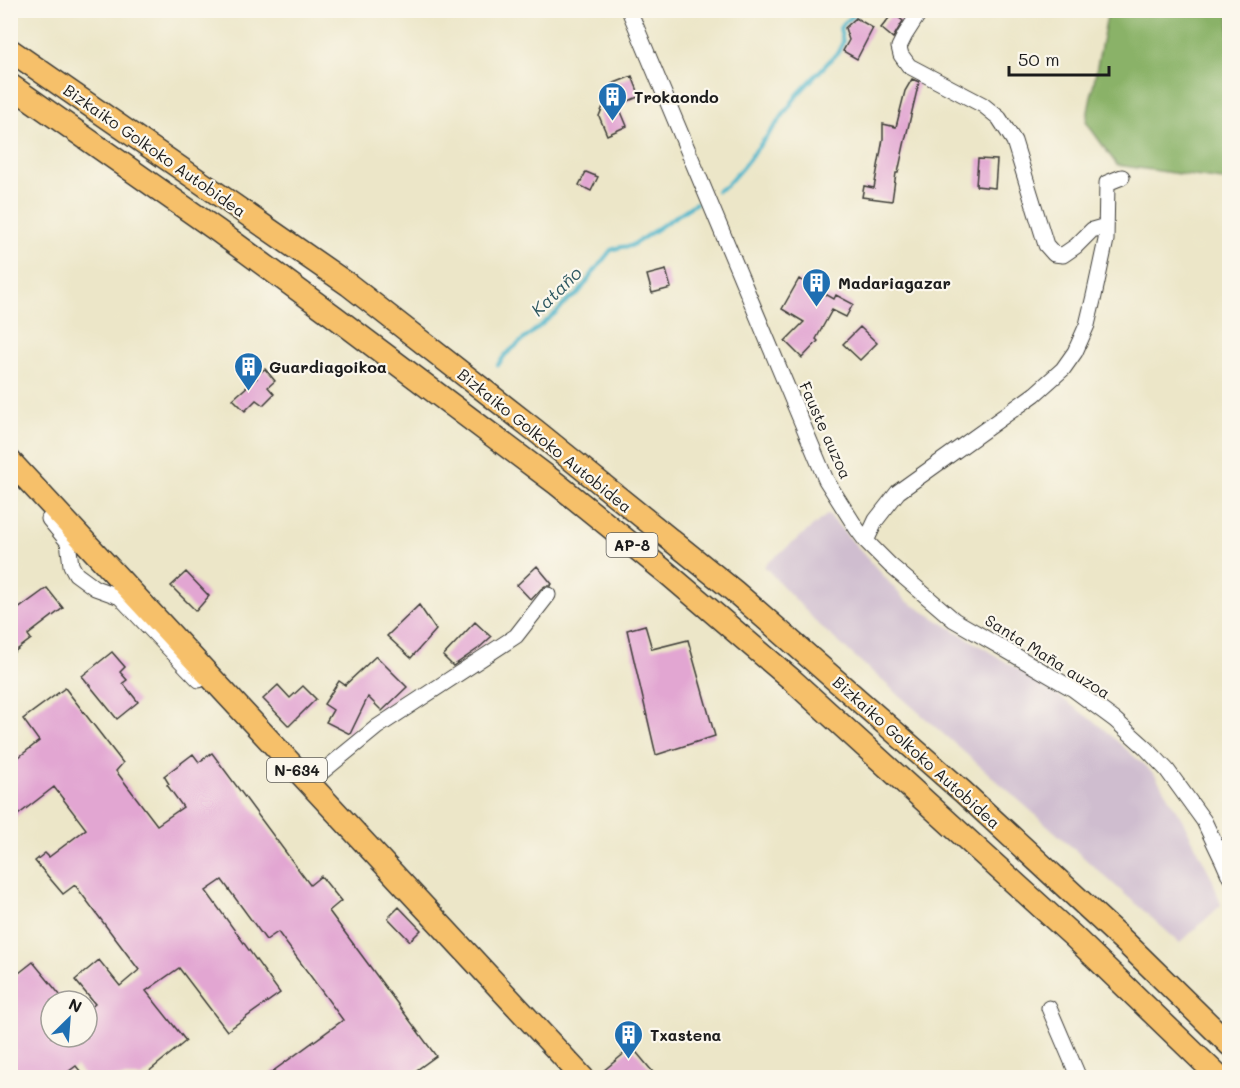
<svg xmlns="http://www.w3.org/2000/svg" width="1240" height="1088" viewBox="0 0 1240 1088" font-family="Mali,sans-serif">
	<rect width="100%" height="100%" fill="#fbf7ec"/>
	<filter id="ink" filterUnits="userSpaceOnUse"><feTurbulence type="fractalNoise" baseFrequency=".0167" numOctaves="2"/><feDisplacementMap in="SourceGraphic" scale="12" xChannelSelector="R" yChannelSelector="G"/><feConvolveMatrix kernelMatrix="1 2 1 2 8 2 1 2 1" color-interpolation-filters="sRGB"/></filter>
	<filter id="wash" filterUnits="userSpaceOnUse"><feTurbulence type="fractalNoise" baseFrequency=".008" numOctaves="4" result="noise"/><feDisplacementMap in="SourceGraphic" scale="24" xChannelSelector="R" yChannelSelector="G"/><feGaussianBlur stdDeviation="1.35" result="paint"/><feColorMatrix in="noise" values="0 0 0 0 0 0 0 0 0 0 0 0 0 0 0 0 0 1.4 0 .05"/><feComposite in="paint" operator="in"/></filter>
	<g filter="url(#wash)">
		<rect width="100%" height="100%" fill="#ece6c8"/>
		<path fill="#cfbdcf" d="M828,514l77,86 140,86 54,39 56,50 28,46 29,57 9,27 -41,38 -159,-141 -201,-176 -56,-60z"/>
		<path fill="#8ab268" stroke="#536742" stroke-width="1.5" d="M1108,11h121v170l-112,-16 -31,-43z"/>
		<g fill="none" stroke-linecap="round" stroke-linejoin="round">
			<path stroke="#4cb5ca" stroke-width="4" d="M717,191l9,-5 15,-17 38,-48 19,-27 41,-43 4,-9 -3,-14 4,-5 17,-13
				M498,365l7,-10 53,-44 10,-11 10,-6 14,-20 19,-24 10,-3 10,-1 65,-43"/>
		</g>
		<g id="blocks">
			<path fill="#e2a6d2" d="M893,13l10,8 -10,17 -12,-10z
				M856,18l17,10 -16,31 -14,-8 6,-11 -4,-12z
				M632,76l8,20 -16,7v2l-5,2 8,19 -20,9 -8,-19 8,-19 9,-4 -4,-9z
				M912,79l7,3 -15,63 -6,28h-2l-4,28 -30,-4 2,-11 10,2 9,-49v-15l13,3 9,-36z
				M978,159l19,1 -2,28 -19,-2z
				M586,172l12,5 -7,14 -12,-6z
				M666,270l5,18 -19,5 -5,-18z
				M799,279l35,20 2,-4 17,9 -7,13 -14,-7 -16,29 2,2 -16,17 -17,-17 19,-19 -22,-13z
				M860,327l17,16 -17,17 -17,-16z
				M265,369l10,12 -7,6 6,7 -11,11 -7,-5 -11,11 -12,-12 24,-21 -2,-2z
				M537,566l15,18 -2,2h-5l-4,3 -10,11 -14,-15z
				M186,572l23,24 -13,15 -25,-25z
				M47,588l16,20 -35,27 3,4 -21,16v-40z
				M419,605l17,25 -25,28 -24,-22z
				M475,622l16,15 -12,11 -26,18 -10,-10z
				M645,625l7,24 36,-9 27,96 -59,19 -29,-125z
				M112,652l13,15 -5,5 7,8 -4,3 15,19 -21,17 -35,-43z
				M376,656l31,31 -25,24 -14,-14 -18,37 -24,-12 7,-12 -9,-6 15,-23 6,4z
				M278,685l12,13 13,-12 13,13 -27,27 -26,-27z
				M65,688l58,75 -7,8 41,54 26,-18 -16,-22 2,-1 -5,-8 29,-22 6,8 13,-9 98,132 11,-9 20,25 -12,10 107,145 -29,21h-142l78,-57 -65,-88 -12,8 -44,-60 -16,11 74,102 -53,38 -48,-63 -33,23 40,50 -44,36h-57l-9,-11 -15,11h-51v-97l23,-18 32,39h-14v36h36v-26l8,-7 -20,-24 24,-20 21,26 19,-16 -64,-85 -12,9 -28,-33 10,-8 4,4 37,-28 -32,-42 -44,34v-57l29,-23 -16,-22z
				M399,907l22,23 -11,11 -22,-23z
				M632,1047l25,30h-61z"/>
		</g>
	</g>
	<g filter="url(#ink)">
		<use href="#blocks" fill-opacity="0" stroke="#3b3a36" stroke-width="1.5"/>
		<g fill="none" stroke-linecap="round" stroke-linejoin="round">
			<defs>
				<path id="minor" d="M629,10l197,470 31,49 9,12 24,24 64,55 119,69 42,31 31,28 21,22 37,51 19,40 7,16
					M921,10l-16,25 -6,12 2,8 8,11 74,39 16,13 15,23 32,104 8,9 9,1 13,-9 16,-16 14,-4
					M49,519l19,23 3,23 5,9 19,14 25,9 79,83
					M866,541l10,-21 22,-28 137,-98 28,-25 12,-17 12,-27 7,-29 12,-56 1,-57 15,-6
					M294,763l10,5 18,4 55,-45 139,-91 32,-41
					M1049,1008l30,70"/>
				<path id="highway" d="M10,50l339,235 187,146 198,160 229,201 162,150 105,103
					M10,85l208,146 117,86 222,167 110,89 124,106 282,257 147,142
					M10,461l573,617"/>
			</defs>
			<use href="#minor" stroke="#3b3a36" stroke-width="17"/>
			<use href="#highway" stroke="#3b3a36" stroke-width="25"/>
			<use href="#minor" stroke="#fff" stroke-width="15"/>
			<use href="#highway" stroke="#f6c06b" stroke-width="22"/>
		</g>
	</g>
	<defs>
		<symbol id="building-pin" viewBox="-11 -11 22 30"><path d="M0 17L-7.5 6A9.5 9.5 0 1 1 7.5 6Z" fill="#1f6fb2" stroke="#fbf7ec"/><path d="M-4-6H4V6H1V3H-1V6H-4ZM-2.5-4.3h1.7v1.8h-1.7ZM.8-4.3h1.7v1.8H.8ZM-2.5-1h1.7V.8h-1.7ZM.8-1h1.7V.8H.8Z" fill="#fff"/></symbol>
	</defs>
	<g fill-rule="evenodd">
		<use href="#building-pin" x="596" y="80" width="33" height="45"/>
		<use href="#building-pin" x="800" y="266" width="33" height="45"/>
		<use href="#building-pin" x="232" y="350" width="33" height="45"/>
		<use href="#building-pin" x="612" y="1018" width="33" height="45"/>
	</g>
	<g text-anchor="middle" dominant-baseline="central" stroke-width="4.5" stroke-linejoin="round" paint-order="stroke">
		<g fill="#fbf7ec" stroke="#5f5e5a" stroke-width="1.5">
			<rect x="606.5" y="533" width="51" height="24" rx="4.5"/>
			<rect x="267" y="758" width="60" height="24" rx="4.5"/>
		</g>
		<g font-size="15" font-weight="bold" fill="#1c1c1c">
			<text x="632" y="545">AP-8</text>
			<text x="297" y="770">N-634</text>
		</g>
		<g font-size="16" font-weight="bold" fill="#1c1c1c" stroke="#fbf7ec" text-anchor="start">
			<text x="634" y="96">Trokaondo</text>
			<text x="838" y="282">Madariagazar</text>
			<text x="269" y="366">Guardiagoikoa</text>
			<text x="650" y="1034">Txastena</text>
		</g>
		<g font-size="16" fill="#1c1c1c" stroke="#fbf7ec">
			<text transform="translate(155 150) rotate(35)">Bizkaiko Golkoko Autobidea</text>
			<text transform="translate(826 430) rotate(66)">Fauste auzoa</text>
			<text transform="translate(545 440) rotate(39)">Bizkaiko Golkoko Autobidea</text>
			<text transform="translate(1048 656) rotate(32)">Santa Maña auzoa</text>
			<text transform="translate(917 752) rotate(42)">Bizkaiko Golkoko Autobidea</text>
		</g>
		<g font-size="18" font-style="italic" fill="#2f5962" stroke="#fbf7ec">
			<text transform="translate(556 291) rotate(-44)">Kataño</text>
		</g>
	</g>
	<rect width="1240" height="1088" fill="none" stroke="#fbf7ec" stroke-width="36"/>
	<g transform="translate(69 1019) rotate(25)"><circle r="28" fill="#fbf7ec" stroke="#a29f99" stroke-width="1.5"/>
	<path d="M0-4.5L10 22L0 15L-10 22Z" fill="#1f6fb2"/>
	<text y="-9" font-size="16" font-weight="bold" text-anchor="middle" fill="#1c1c1c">N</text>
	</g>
	<path d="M1009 66v9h100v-9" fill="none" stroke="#1c1c1c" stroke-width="3"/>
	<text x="1018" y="66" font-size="18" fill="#1c1c1c" stroke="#fbf7ec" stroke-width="4.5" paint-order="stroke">50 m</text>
</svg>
